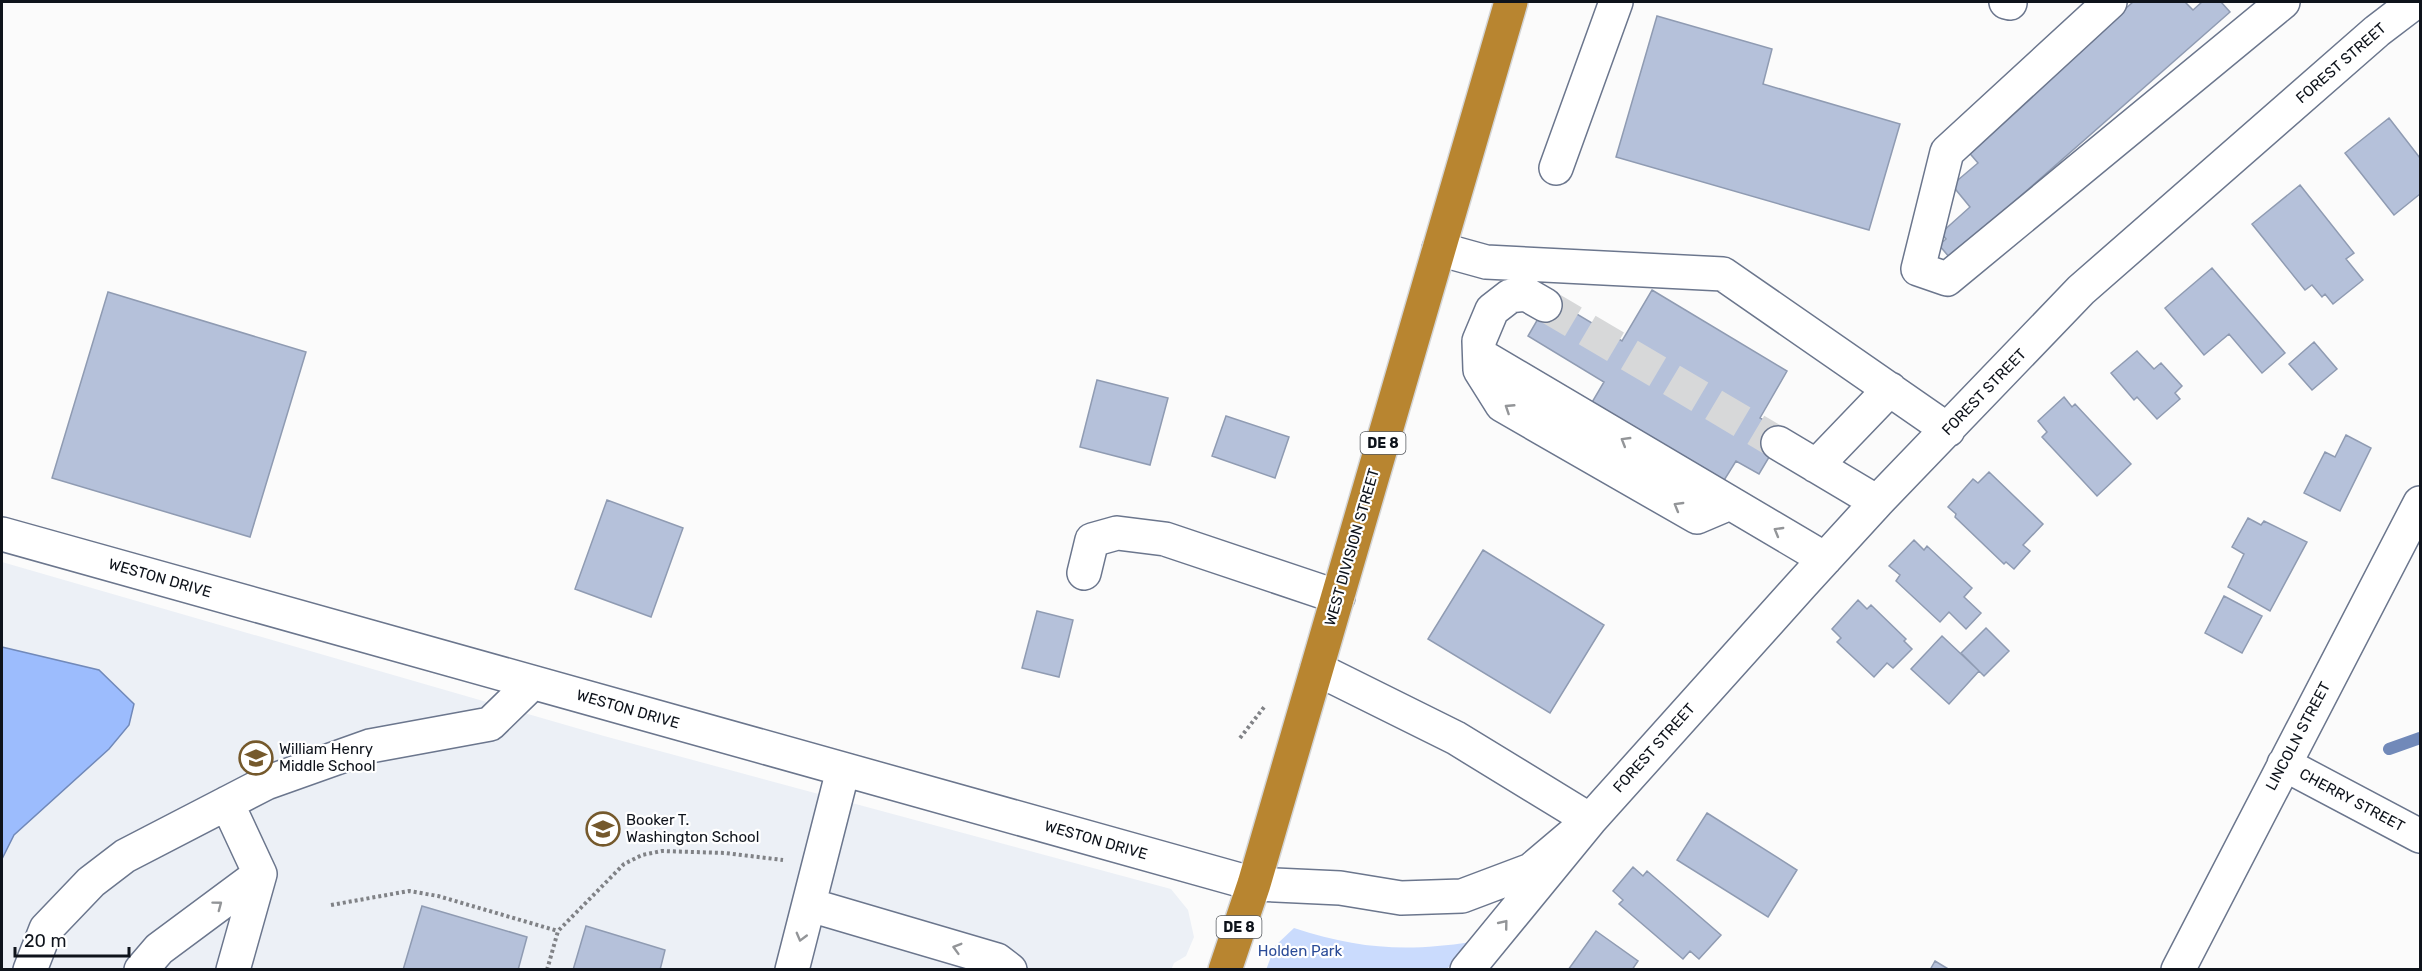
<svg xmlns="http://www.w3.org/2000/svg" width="2422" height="971" viewBox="0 0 2422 971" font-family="Rubik,sans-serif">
	<rect width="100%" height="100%" fill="#fbfbfb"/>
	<path fill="#ecf0f6" d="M2,562l602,174 567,153 17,21 6,27 -8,19 -12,7 -3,7 -1169,-1z"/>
	<path fill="#cadbfd" d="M1294,928c64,21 112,24 177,14l-24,27 -181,1 9,-24z"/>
	<path fill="#9cbcfd" stroke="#7189b9" stroke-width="1.5" d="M2,647l97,23 35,34 -5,21 -20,24 -95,86 -12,24z"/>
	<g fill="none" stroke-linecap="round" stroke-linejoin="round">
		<path stroke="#7189b9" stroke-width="12" d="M2389,749l31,-11"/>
	</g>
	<path fill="#b5c1da" stroke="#8f9bb2" stroke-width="1.5" d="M2133,2h52l8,8 9,-8h19l9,10 -280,246 -11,-13 7,-6 -5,-6 29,-26 -18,-22 26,-22 -12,-14z
		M1657,16l115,33 -9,35 137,40 -31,106 -253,-73z
		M2389,118l31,40v36l-26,21 -49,-62z
		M2300,185l54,68 -8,6 17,21 -30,24 -8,-10 -3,3 -10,-12 -7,5 -53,-66z
		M2212,268l73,85 -23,20 -33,-39 -25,21 -39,-47z
		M1652,290l135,81 -27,47 24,14 -25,42 -23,-13 -13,21 -132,-78 13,-22 -76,-46 22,-38 72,43z
		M108,292l198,60 -56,185 -198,-59z
		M2314,342l23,27 -25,21 -23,-26z
		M2137,351l17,18 7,-6 21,23 -7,7 5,6 -23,20 -20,-22 -3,3 -23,-27z
		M1097,380l71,18 -18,67 -70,-18z
		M2064,397l8,10 3,-3 56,60 -34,32 -55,-59 5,-5 -9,-11z
		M1226,416l63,21 -14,41 -63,-22z
		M2346,435l25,13 -31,63 -36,-18 21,-41 10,5z
		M1989,472l54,52 -20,21 7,6 -16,18 -8,-7 -2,2 -49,-47 1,-3 -8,-7 25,-28 5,4z
		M607,500l76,28 -32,89 -76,-28z
		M2248,518l13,7 3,-4 43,21 -37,69 -42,-24 16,-33 -12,-7z
		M1914,540l10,10 3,-4 45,42 -8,9 17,16 -15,16 -17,-17 -9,10 -44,-41 4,-6 -11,-9z
		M1483,550l121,75 -54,88 -122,-74z
		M2224,596l38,20 -20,37 -37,-20z
		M1858,600l9,9 4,-4 35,34 -2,2 8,8 -19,19 -6,-5 -13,14 -37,-35 4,-4 -9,-9z
		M1037,611l36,9 -14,57 -37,-9z
		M1986,628l23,23 -25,25 -23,-23z
		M1942,636l37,35 -30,33 -38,-35z
		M1707,813l90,57 -29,47 -91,-57z
		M1633,867l10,9 4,-5 74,64 -22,24 -9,-8 -7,8 -64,-55 4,-4 -10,-9z
		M422,906l105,31 -9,33h-115z
		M586,926l79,24 -5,20h-87z
		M1596,931l42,30 -6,9h-64z
		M1935,961l15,9h-20z"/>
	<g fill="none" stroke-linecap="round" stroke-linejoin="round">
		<path stroke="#d7d8d9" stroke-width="33" stroke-dasharray="33 16" stroke-linecap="butt" d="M1545,305l233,138"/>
		<defs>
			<path id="minor" d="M2006,2l4,1
				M2110,2l-163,150 -29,117 29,10 336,-277
				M1556,168l60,-166
				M1439,249l47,13 237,12 225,156
				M1545,305l-19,-11 -16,2 -18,14 -13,31 1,29 22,35 195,112 33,-14
				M1480,355l345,204
				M1778,443l99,59
				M1816,466l74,-77
				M2,534l1252,350 86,4 61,10 61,-2 69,-26 59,-50
				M1084,573l8,-33 25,-7 48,6 173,58
				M1317,669l139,69 134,82
				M2284,764l136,72
				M227,803l33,71 -27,96
				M810,905l187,55 13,10
				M30,970l16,-41 45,-47 34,-26 141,-73 104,-37 120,-22 42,-41
				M141,970l18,-21 101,-75
				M792,970l51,-200
				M1467,970l123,-150 212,-236 75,-82 204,-212 296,-259 38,-29
				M2178,970l242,-467"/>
			<path id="highway" d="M1225,970l29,-86 23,-79 234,-803"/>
		</defs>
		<use href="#minor" stroke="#6b768d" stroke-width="36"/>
		<use href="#highway" stroke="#d4d5d6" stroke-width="36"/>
		<path stroke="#808286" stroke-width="4" stroke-dasharray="3 3" stroke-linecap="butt" d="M1240,738l25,-32
			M331,905l78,-14 29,5 120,35
			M547,970l11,-39 66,-67 18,-9 20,-4 63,2 58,7"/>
		<use href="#minor" stroke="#fff" stroke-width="33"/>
		<use href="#highway" stroke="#b88530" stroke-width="33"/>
	</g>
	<defs><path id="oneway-chevron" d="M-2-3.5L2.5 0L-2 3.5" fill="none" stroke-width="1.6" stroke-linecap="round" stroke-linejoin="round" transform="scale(1.5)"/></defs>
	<g stroke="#939598">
		<use href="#oneway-chevron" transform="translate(1509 408) rotate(-147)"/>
		<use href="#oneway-chevron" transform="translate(1625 441) rotate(-149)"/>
		<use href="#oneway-chevron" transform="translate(1678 506) rotate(-150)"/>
		<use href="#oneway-chevron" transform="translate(1778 531) rotate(-150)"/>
		<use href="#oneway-chevron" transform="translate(218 905) rotate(-37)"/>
		<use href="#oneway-chevron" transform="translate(1504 924) rotate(-51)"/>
		<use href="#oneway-chevron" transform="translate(801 937) rotate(105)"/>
		<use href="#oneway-chevron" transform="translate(957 948) rotate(-164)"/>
	</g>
	<defs>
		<symbol id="school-ring" viewBox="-11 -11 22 22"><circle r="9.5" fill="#fff" stroke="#75592c" stroke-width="1.5"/><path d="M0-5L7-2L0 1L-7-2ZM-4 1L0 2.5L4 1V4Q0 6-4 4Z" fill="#75592c"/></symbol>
	</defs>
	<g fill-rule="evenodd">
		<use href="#school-ring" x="237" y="739" width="38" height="38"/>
		<use href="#school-ring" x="584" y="810" width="38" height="38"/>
	</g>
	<g text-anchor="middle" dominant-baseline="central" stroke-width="4.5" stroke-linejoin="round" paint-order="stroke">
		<g fill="#fff" stroke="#565a5f" stroke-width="1.5">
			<rect x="1360.5" y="432" width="45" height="22" rx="4.5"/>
			<rect x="1216.5" y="916" width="45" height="22" rx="4.5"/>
		</g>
		<g font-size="14" font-weight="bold" fill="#0e131b">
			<text x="1383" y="443">DE 8</text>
			<text x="1239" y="927">DE 8</text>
		</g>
		<g font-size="15" fill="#0e131b" stroke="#fff">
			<text transform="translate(2341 63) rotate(-41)">FOREST STREET</text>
			<text transform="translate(1984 392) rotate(-46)">FOREST STREET</text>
			<text transform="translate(1352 547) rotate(-74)">WEST DIVISION STREET</text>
			<text transform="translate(160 578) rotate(16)">WESTON DRIVE</text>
			<text transform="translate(628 709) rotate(16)">WESTON DRIVE</text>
			<text transform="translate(2298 736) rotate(-62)">LINCOLN STREET</text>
			<text transform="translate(1654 748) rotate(-48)">FOREST STREET</text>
			<text transform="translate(2352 800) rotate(28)">CHERRY STREET</text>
			<text transform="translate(1096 840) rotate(16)">WESTON DRIVE</text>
		</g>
		<g font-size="15" fill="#0e131b" stroke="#fff" text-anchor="start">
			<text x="279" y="749">William Henry<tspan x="279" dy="17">Middle School</tspan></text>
			<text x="626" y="820">Booker T.<tspan x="626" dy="17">Washington School</tspan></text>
		</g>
		<g font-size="15" fill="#2a4b97" stroke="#fff">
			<text x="1300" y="951">Holden Park</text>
		</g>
	</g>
	<rect width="2422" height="971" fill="none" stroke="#0e131b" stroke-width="6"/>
	<path d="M15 947v9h114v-9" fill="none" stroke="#0e131b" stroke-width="3"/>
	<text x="24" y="947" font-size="18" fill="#0e131b" stroke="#ffffff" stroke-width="4.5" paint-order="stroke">20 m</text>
</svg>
